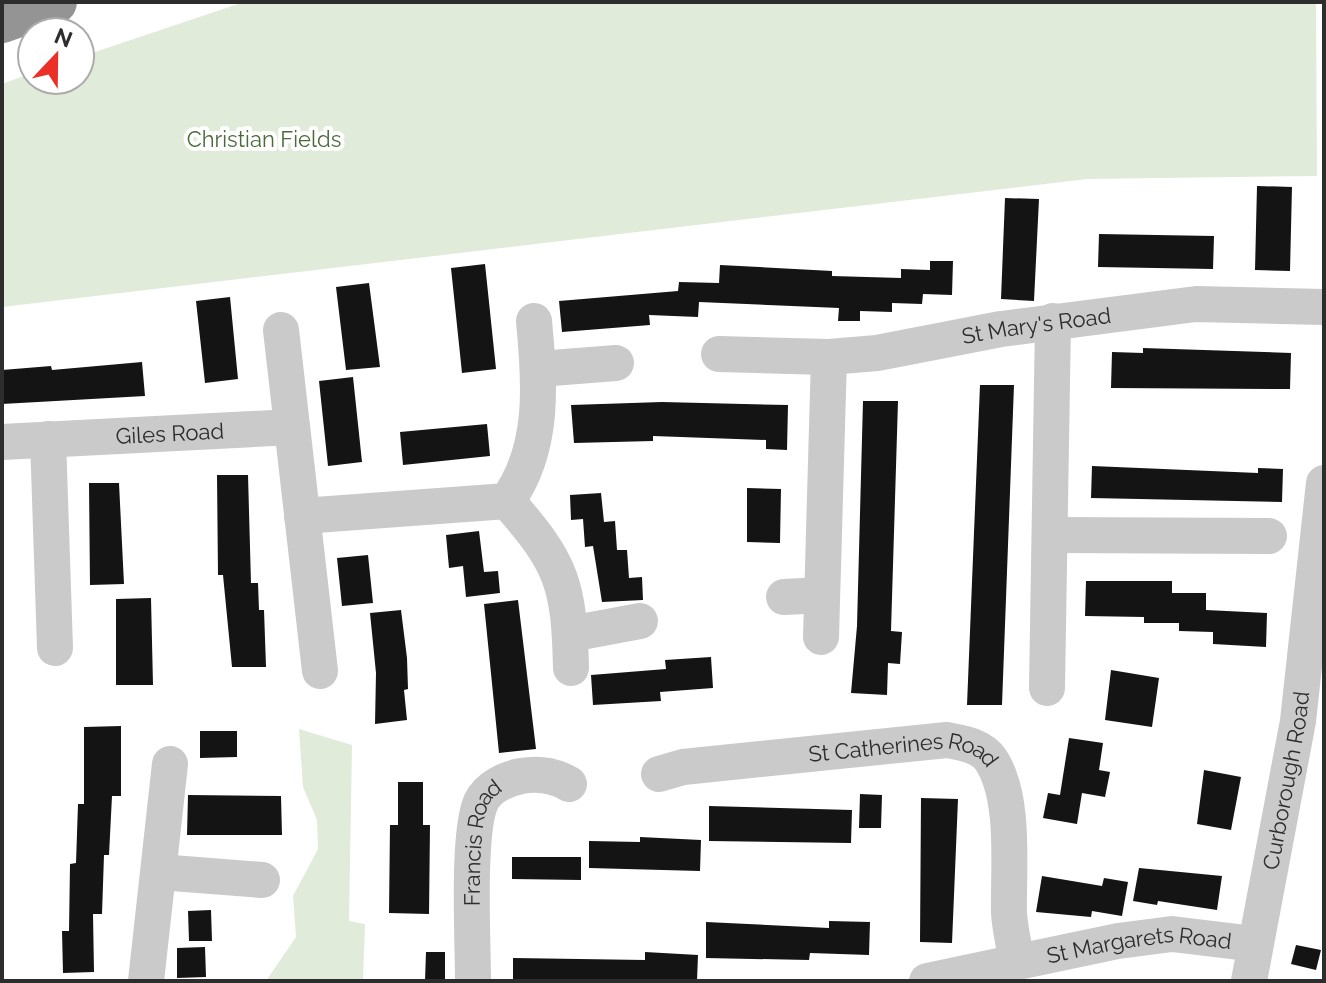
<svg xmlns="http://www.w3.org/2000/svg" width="1326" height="983" viewBox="0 0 1326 983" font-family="Raleway,sans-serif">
	<rect width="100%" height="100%" fill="#fff"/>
	<path fill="#e1ebda" d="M244,2h1072l1,174 -230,3 -1085,128v-223l30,-11v7h48v-23z
		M299,729l53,16 -3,176 16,3 -2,57h-97l30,-44 -3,-41 25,-47 -1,-29 -14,-33z"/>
	<path fill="#141414" d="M1257,186l35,1 -2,84 -35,-1z
		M1005,198l34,1 -5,102 -33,-2z
		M1099,234l115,2 -1,33 -115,-2z
		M930,261h23l-1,34 -29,-1 -1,10 -30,-1v9l-32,-1v10h-22l1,-13 -140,-6 -1,15 -49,-2 1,10 -88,7 -3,-31 119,-10 1,-9 40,1 1,-18 112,6v5l69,2v-9l29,1z
		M485,264l11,105 -34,4 -11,-105z
		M369,283l11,84 -34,3 -10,-83z
		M230,297l8,82 -33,4 -9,-82z
		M1143,348l148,5 -1,36 -179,-1 1,-36 31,1z
		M142,362l3,34 -143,8v-34l49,-4 1,4z
		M353,377l9,85 -34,4 -9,-85z
		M980,385h34l-12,320h-35z
		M863,401h35l-7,230 11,1 -2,32 -12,-1 -1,32 -36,-2 6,-67z
		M662,402l126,3 -1,45 -21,-1v-9l-113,-4v5l-79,2 -3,-38z
		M487,424l3,32 -87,9 -3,-33z
		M1092,466l166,7v-5l25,1 -1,33 -191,-4z
		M217,475h31l3,108h7l1,27h5l2,57h-34l-9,-92h-5z
		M89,483h30l5,101 -34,1z
		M747,488l34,1 -1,54 -33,-1z
		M601,493l3,29 11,-1 2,29h10l2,28 13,-1 1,23 -41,2 -9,-56 -8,1 -2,-28 -12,1 -1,-25z
		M479,531l5,41 14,-1 2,22 -34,4 -3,-31 -14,2 -3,-33z
		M368,555l5,48 -31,3 -5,-48z
		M1086,581h86v12h34v17l61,3 -1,34 -53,-3v-12l-34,-1v-8h-35v-6l-59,-1z
		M151,598l2,87h-37v-86z
		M518,600l18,149 -37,4 -15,-149z
		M401,610l6,48 1,31 -4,1 3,30 -32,4 1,-51 -6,-60z
		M711,657l2,31 -53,4 1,9 -68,4 -2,-30 75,-6 -1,-9z
		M1111,670l48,8 -7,49 -47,-7z
		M121,726v70h-9l-3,59h-5l-2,59h-9l1,58 -31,1 -1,-42h7l1,-67 6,-1 2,-59h6v-77z
		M200,731h37v26l-37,1z
		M1069,738l34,5 -4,27 11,2 -5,25 -23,-4 -5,31 -34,-6 5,-25 12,2z
		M1204,770l37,7 -10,53 -34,-6z
		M398,782h25v43h7l-1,89 -40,-1 1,-88h8z
		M860,794l22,1 -1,33h-22z
		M188,795l93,1 1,39h-95z
		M921,798l37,1 -6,144 -32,-1z
		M709,806l143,4 -1,33 -142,-2z
		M640,837l61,3 -1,31 -111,-3v-27l51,1z
		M512,857h69v23l-69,-1z
		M1139,868l83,8 -5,34 -59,-9 -1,4 -24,-4z
		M1042,876l60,10 2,-8 24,4 -6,34 -30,-5 -1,6 -55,-5z
		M211,910l1,31h-23l-1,-30z
		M829,921l41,1 -1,33 -59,-2 -1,7 -103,-2v-36l123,6z
		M1296,945l25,5 -5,20 -25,-6z
		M205,947l1,30 -29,1v-30z
		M426,952h19v29h-20z
		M645,952l53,3 -1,26h-184v-23l132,2z"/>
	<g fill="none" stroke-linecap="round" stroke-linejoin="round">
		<g stroke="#cacaca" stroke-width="36">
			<path d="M281,330l39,341"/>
			<path id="s1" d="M719,354l110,3 48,-4 124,-24 195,-25 128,3"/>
			<path d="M539,369l77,-6"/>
			<path d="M48,439l7,209"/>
			<path id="s2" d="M2,442l290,-15"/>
			<path d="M507,501c56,63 62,84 64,167"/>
			<path d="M302,516l205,-15c38,-52 33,-119 27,-180"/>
			<path d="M1050,535l219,1"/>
			<path d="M784,597l38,-2"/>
			<path d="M570,634l70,-13"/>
			<path d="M821,637l8,-280"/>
			<path d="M1047,688l6,-367"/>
			<path id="s3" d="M659,774l24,-7 264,-27c16,3 35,6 44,20 25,38 17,109 18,153 1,16 5,33 8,49"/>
			<path d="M159,872l103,8"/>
			<path d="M146,981l24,-217"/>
			<path id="s4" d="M473,981c0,-39 -6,-148 8,-179 7,-15 25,-23 40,-26 17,-3 33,-1 48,8"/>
			<path id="s5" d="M927,981l191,-40 54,-7 83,10"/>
			<path id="s6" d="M1249,981l49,-260 26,-238"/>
		</g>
		<path stroke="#949494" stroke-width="44" d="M2,21l53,-19"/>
	</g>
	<g text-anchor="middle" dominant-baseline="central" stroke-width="8" stroke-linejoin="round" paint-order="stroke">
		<g font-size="22" fill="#4a6a39" stroke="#fff">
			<text x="264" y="139">Christian Fields</text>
		</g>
		<g font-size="22" fill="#2d2d2d" stroke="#fff">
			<text stroke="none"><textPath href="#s1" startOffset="320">St Mary's Road</textPath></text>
			<text stroke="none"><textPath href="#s2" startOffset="168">Giles Road</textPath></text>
			<text stroke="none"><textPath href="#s3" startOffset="248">St Catherines Road</textPath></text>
			<text stroke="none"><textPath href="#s6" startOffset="204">Curborough Road</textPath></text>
			<text stroke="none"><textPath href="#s4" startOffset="140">Francis Road</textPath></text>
			<text stroke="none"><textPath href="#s5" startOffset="216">St Margarets Road</textPath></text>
		</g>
	</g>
	<rect width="1326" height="983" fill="none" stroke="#2d2d2d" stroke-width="8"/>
	<g transform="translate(56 56) rotate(22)"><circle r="38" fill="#ffffff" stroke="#ababab" stroke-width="2"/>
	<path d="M0-6L14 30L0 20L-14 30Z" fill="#eb3027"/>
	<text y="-12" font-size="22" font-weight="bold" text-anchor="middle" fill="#2d2d2d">N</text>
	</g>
</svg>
